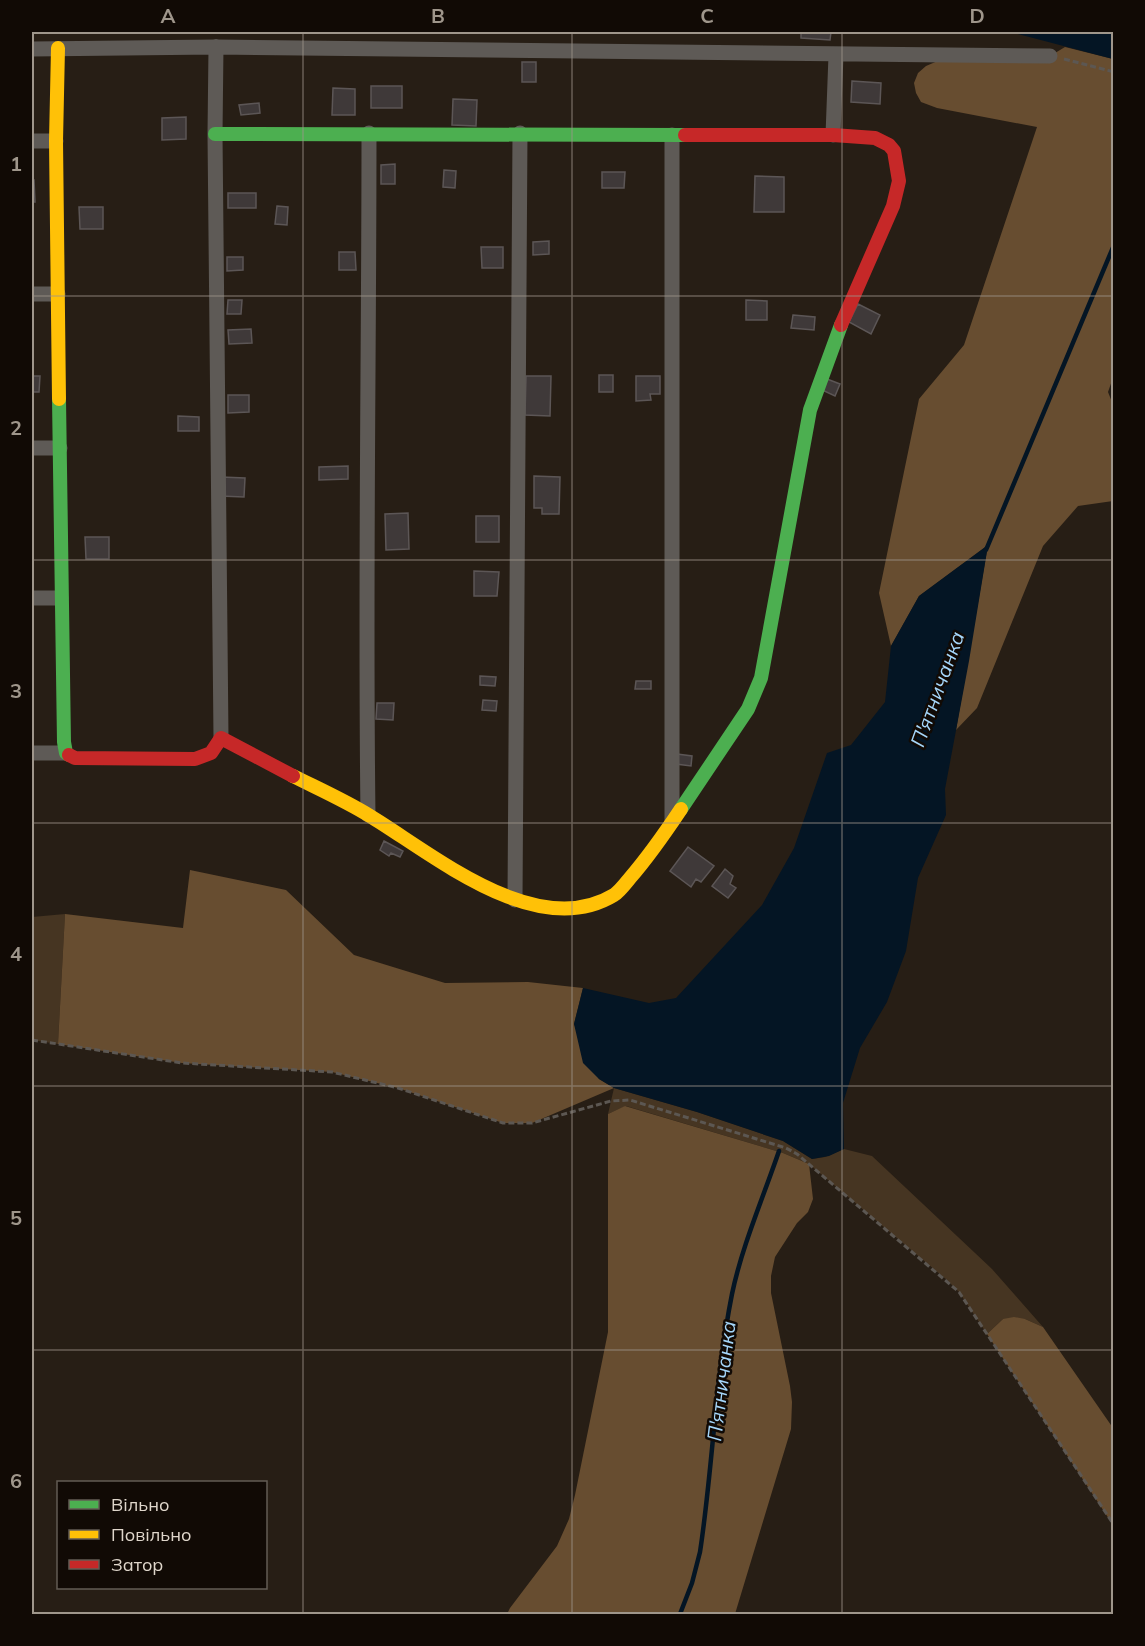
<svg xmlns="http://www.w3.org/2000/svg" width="1145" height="1646" viewBox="0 0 1145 1646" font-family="Mulish,sans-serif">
	<rect width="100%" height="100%" fill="#271e15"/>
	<path fill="#463522" d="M65,914l-7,130 -26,-4v-123z
		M614,1088l83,24 86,29 29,18 13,-2 19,-8 28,7 120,113 51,58 -18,-8h-22l-16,15 -28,-42 -12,-12 -138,-116 -26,-11 -157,-47 -18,8z"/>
	<path fill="#674d30" d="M1065,47l48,12 1,316 -6,17 6,15 -1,94 -35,5 -35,40 -66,162 -21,22 32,-185 -69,51 -28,50 -12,-53 40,-194 45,-54 73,-218 -100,-19 -16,-6 -5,-9 -2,-10 4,-10 8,-7 14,-6 110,-4z
		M190,870l96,20 68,65 91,28 83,-1 55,6 -9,36 25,55 15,9 -82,35h-29l-105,-35 -66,-16 -150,-9 -124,-19 7,-130 118,14z
		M625,1106l158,47 26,11 4,35 -5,13 -11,11 -22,34 -4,19v17l19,93 2,16 -1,27 -56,185h-228l3,-6 47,-62 12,-27 6,-24 33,-163v-218z
		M1014,1317l11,2 18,8 70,101v97l-126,-191 16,-15z"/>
	<path fill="#041524" d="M1010,32h103v27z
		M988,545l-19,116 -24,128 1,26 -28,63 -12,73 -19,51 -27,46 -17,55 1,46 -15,7 -17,3 -29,-18 -86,-29 -83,-24 -15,-9 -16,-16 -9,-39 9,-36 66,15 27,-5 86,-93 32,-57 33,-95 24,-8 34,-43 6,-56 28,-50z"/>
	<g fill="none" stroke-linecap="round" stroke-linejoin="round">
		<path stroke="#041524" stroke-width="4.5" d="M986,550l128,-305
			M680,1614l12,-31 8,-31c13,-85 15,-173 32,-258 10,-48 31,-96 47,-143"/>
	</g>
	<path fill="#3f3939" stroke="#5c5656" stroke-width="1.5" d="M515,32h26v1h-26z
		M801,32h30l-1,8 -29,-2z
		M522,62h14v20h-14z
		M852,81l29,2 -1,21 -29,-2z
		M371,86h31v22h-31z
		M333,88l22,1v26h-23z
		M453,99l24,1 -1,26 -24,-1z
		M259,103l1,10 -19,2 -2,-10z
		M186,117v22l-24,1v-22z
		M395,164v20h-14v-19z
		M444,170l12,1 -1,17 -12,-1z
		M602,172h23l-1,16h-22z
		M755,176l29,1v35h-30z
		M32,180h2l1,22h-3z
		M228,193h28v15h-28z
		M277,206l11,1 -1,18 -12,-1z
		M79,207h24v22h-23z
		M549,241v13l-16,1v-13z
		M481,247h22v21h-21z
		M339,252h16l1,18h-17z
		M227,257h16v13l-16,1z
		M228,300h14l-1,14h-14z
		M746,300l21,1v19h-21z
		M858,304l22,11 -9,19 -22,-12z
		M793,315l22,2 -1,13 -23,-2z
		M251,329l1,14 -23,1 -1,-14z
		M599,375h14v17h-14z
		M32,376h8l-1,16h-7z
		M526,376h25l-1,40 -25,-1z
		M636,376h24v18h-10l1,6 -15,1z
		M827,379l13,5 -5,12 -13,-6z
		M228,395h21v17l-21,1z
		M178,416l21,1v14h-21z
		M348,466v13l-29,1v-13z
		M534,476l26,1 -1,37h-17v-6h-8z
		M221,477l24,1 -1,19 -24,-1z
		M408,513l1,36 -23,1 -1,-36z
		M476,516h23v26h-23z
		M85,537h24v22h-23z
		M474,571l25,1 -2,24h-23z
		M480,676l16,1 -1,9 -15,-1z
		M636,681h15v8h-16z
		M483,700l14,1 -1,10 -14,-1z
		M377,703h17l-1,17 -17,-1z
		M677,754l15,2 -1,10 -15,-2z
		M384,841l19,10 -3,6 -9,-4 -2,3 -9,-6z
		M688,847l26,19 -13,16 -5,-3 -5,8 -21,-16z
		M725,869l8,7 -3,8 6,4 -8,10 -16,-12z"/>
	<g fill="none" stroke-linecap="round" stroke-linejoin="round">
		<path stroke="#5c5752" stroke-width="3" stroke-dasharray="6 3" stroke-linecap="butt" d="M1064,59l50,13
			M32,1040l150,23 150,9 66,16 105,35h29l79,-22 19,-1 156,48 11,6 162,138 155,233"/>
		<path stroke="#5e5a56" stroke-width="15" d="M216,47l-1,87 6,604
			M32,49l184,-2 834,9
			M833,135l3,-80
			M32,141h24
			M32,294h26
			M32,448h28
			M32,598h29
			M32,753h34
			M368,815c-3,-227 1,-454 1,-682
			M672,821v-686
			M515,900l5,-767"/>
		<path stroke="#4caf50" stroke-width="14" d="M215,134l470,1
			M59,399l5,343 2,11 3,2
			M681,809l67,-100 13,-31 49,-268 31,-85"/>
		<path stroke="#ffc107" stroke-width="14" d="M58,48l-2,93 3,258
			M293,776c26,13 53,25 77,40 64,39 167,126 244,79 6,-4 11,-11 16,-17 19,-22 35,-45 51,-69"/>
		<path stroke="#c62828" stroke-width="14" d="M685,135h148l42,3 14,7 5,6 5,30 -6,25 -52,119
			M69,755l6,3 120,1 16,-6 10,-15 72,38"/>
	</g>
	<path fill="none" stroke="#9f968b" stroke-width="1.5" stroke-opacity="0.55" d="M303,32v1582M572,32v1582M842,32v1582M32,296h1082M32,560h1082M32,823h1082M32,1086h1082M32,1350h1082"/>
	<g text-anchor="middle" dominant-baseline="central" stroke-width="5" stroke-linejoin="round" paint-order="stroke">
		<g font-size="20" font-style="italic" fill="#a5d6fa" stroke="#110a05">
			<text transform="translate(937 689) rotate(-70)">П'ятничанка</text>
			<text transform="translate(721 1381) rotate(-83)">П'ятничанка</text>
		</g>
	</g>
	<rect width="1145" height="1646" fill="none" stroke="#110a05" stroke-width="66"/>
	<rect x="57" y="1481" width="210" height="108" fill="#110a05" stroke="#635c54" stroke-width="1.5"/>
	<rect x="69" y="1500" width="30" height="9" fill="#4caf50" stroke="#635c54" stroke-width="1.5"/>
	<text x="111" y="1511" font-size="18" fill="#dfd6cb">Вільно</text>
	<rect x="69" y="1530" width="30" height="9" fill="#ffc107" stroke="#635c54" stroke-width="1.5"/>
	<text x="111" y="1541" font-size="18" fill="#dfd6cb">Повільно</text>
	<rect x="69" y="1560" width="30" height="9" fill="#c62828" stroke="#635c54" stroke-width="1.5"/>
	<text x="111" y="1571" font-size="18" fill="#dfd6cb">Затор</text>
	<rect x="33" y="33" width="1079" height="1580" fill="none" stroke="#9f968b" stroke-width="2"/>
	<g font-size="20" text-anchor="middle" font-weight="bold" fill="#9f968b">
		<text x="168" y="23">A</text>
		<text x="438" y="23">B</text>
		<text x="707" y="23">C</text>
		<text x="977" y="23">D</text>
		<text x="16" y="171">1</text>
		<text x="16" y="435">2</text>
		<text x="16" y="698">3</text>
		<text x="16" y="961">4</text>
		<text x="16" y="1225">5</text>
		<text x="16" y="1488">6</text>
	</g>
</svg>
